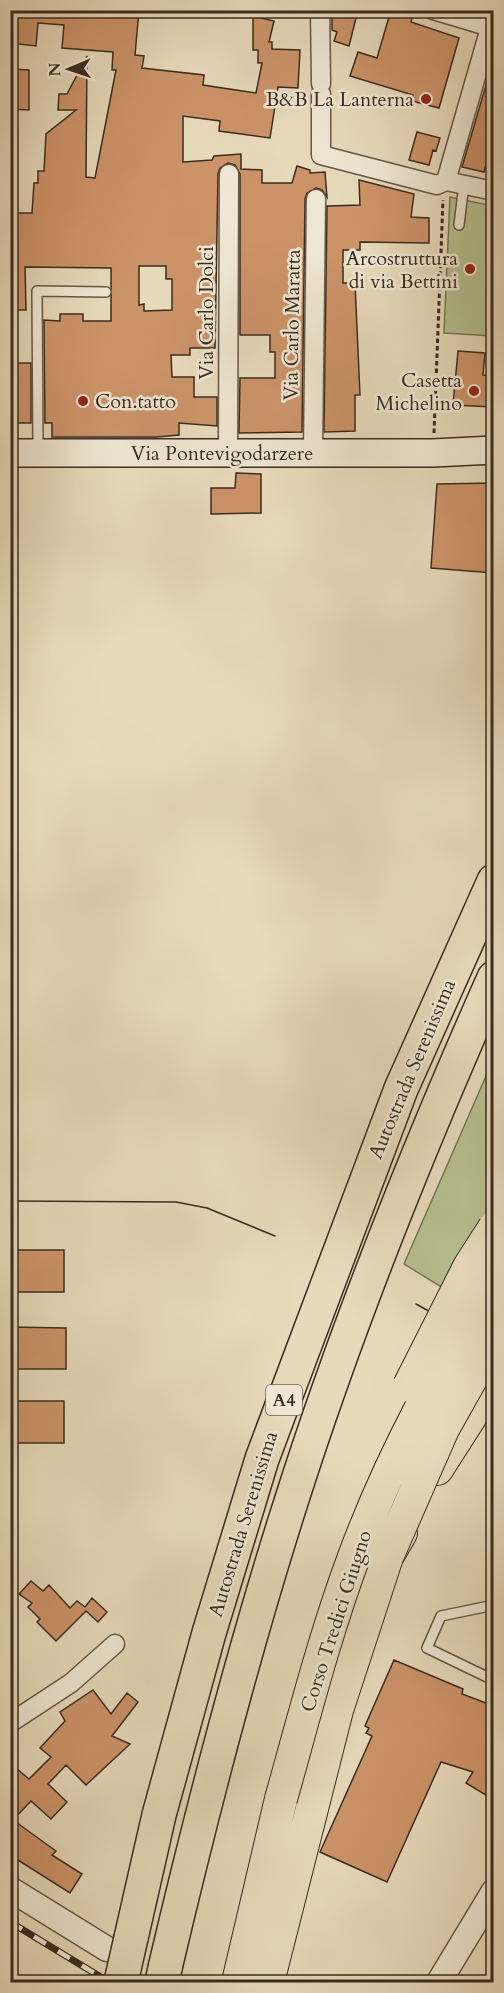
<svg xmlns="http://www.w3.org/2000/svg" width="504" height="1993" viewBox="0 0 504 1993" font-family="Cardo,serif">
	<rect width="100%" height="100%" fill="#e7dabb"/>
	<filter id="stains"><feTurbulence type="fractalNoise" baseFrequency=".00333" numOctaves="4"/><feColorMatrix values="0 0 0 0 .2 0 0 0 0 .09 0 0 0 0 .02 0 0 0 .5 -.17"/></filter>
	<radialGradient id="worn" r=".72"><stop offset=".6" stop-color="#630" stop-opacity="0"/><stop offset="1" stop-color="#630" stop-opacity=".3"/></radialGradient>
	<path fill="#b6c090" stroke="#787658" stroke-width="1.5" d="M450,197l43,9v130l-49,-3z
		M493,1060v153l-50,75 -39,-24z"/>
	<path fill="#cc9369" stroke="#3a2c1f" stroke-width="1.5" fill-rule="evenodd" d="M10,10h129l-4,45 9,1 -2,12 62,7 -1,10 53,8 6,-30h-4v-13h-5v-34l21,5 -5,21h3v7l28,1 -2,38 -20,-1 -8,51 -51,-7 1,-10 -37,-5v46l29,-2 2,-4 27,-2v15l21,1v13h30l5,-17 13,4v3l15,-1 2,25 -5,-7 -6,-2 -9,5 -2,6 -3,233 -63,1 1,-55h35v-26h-5v-17h-30v-161l-5,-9 -7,-2 -8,5 -2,6 -3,174h-25v7h-19l1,22h22v20h23v29l-38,-3v12l-22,2h-105v-14h-7l-1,-103 16,1v-7h23v7h28v-53l-86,-1 1,43h-16v-97h22l2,-30h4v-12h6l2,-37 30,-24h-18l1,-16h8l20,-38 -1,121 9,1 21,-108h-4l1,-18 -51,-4 2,-23 -26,-2 -2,23 -26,-3zM139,266h27v13h6v31l-28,1v-7l-5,1z
		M332,10h26l-9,36 -15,-5 3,-9 -5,-2z
		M391,10h23l-3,12 48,16 -20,70 -27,-7 1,-6 -63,-19 8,-24 19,6z
		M10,69l19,1v40l-19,-1z
		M489,75l5,1v70h-3l-7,26 -22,-5z
		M417,132l23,6 -4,13 -3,-1 -4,15 -20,-5z
		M359,180l55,14 -3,23 18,1v25l-69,-1v8h-17v33h12l5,112h-5v36l-31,1 3,-226 33,-1z
		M458,351l27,2 -2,22 11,1v31l-41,-2z
		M16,363h15v60h-21v-39h6z
		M236,473l25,1v39l-50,1v-26h24z
		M494,483v90l-63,-5 6,-84z
		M10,1250h54v42h-54z
		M10,1327l56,1v41h-56z
		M10,1401h54v42h-54z
		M31,1581l12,10 6,-6 21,23 7,-7 8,6 7,-9 15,14 -9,10 -12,-11 -30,30 -19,-19 3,-3 -12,-12 4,-4 -13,-9z
		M394,1660l69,29 -1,5 32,12v94l-28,-17 7,-11 -32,-10 -54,120 -67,-30 52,-116 -6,-3 3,-5 -4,-2z
		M93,1690l18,24 16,-21 11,9 -26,34 18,8 -44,41 -20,-20 -18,19 19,18 -16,17 -20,-18 -18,19 43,31 -4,4 30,19 -12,19 -60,-38v-92l19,16 22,-22 -11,-9 25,-27 -5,-9z"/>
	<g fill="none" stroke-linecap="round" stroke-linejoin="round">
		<defs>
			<path id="service" d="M459,225l5,-41
				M38,451l-1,-160 69,1
				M494,1605l-53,11 -14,32 60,29 7,-11"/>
			<path id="minor" d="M320,10l1,74
				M433,10l57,17
				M494,14l-48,167 48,10
				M321,94v61l116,30 9,-4
				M313,452l3,-253
				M228,453l1,-279
				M10,1723l61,-40 44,-39"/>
			<path id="tertiary" d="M10,1889l97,60
				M439,1982l55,-91"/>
			<path id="secondary" d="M10,453h423l61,-3"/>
			<path id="trunk" d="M437,1469l57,-89
				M238,1982l43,-183
				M268,1982l69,-272 50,-153 14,-24"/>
			<path id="motorway" d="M131,1938l28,-123 50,-182 53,-174 139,-370 93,-208
				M165,1968c37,-157 77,-313 126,-466 57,-179 127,-353 203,-524"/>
		</defs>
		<use href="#service" stroke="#655846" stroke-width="12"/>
		<use href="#minor" stroke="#655846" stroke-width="21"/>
		<use href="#tertiary" stroke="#655846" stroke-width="27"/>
		<use href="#secondary" stroke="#3a2c1f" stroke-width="30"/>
		<use href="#trunk" stroke="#3a2c1f" stroke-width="34"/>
		<use href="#motorway" stroke="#3a2c1f" stroke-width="36"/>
		<path stroke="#3a2c1f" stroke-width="3" stroke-dasharray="4.5 3" stroke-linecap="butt" d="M434,433l9,-233
			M487,1873l7,-11"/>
		<use href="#service" stroke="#efe7d3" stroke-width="9"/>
		<use href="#minor" stroke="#efe7d3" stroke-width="18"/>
		<use href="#tertiary" stroke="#efe7d3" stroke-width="24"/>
		<use href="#secondary" stroke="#efe7d3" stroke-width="27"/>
		<use href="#trunk" stroke="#e7dabb" stroke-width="32"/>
		<use href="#motorway" stroke="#e7dabb" stroke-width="33"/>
		<path stroke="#3a2c1f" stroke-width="1.5" d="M10,1201l166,1 31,6 68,28
			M416,1304l78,43"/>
		<defs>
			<path id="rail" d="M10,1922l99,60"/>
		</defs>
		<use href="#rail" stroke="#3a2c1f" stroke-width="7"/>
		<use href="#rail" stroke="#efe7d3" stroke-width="4.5" stroke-dasharray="14" stroke-linecap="butt"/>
		<defs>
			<path id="trunk-bridge" d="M409,1386l60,-119 25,-39
				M387,1557l56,-128 51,-91
				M281,1799c23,-82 44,-165 74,-245 36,-96 84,-186 139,-272"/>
			<path id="motorway-bridge" d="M121,1982l10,-44
				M162,1982l3,-14"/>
		</defs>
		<use href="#trunk-bridge" stroke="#3a2c1f" stroke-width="34" stroke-linecap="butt"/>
		<use href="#motorway-bridge" stroke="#3a2c1f" stroke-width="36" stroke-linecap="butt"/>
		<use href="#trunk-bridge" stroke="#e7dabb" stroke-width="32"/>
		<use href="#motorway-bridge" stroke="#e7dabb" stroke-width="33"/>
	</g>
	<g fill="#8f2418" stroke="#efe7d3" stroke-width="2">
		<circle cx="426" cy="99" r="6"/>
		<circle cx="470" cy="269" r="6"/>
		<circle cx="474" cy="391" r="6"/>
		<circle cx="83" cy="401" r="6"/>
	</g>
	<g text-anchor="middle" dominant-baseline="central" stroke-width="5" stroke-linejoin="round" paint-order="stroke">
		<rect fill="#efe7d3" stroke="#706455" stroke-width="1.5" x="266" y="1385" width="36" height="30" rx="4.5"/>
		<g font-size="18" font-weight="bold" fill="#3a2c1f">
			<text x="284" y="1400">A4</text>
		</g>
		<g font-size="20" fill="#3a2c1f" stroke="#efe7d3" text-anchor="end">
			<text x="414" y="99">B&amp;B La Lanterna</text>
			<text x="458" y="258">Arcostruttura<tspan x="458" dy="23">di via Bettini</tspan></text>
			<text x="462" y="380">Casetta<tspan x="462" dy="23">Michelino</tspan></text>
			<text x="95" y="401" text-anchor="start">Con.tatto</text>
		</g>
		<g font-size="20" fill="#3a2c1f" stroke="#efe7d3">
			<text transform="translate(206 313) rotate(-90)">Via Carlo Dolci</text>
			<text transform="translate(292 325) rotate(-89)">Via Carlo Maratta</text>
			<text x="222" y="453">Via Pontevigodarzere</text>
			<text transform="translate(412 1069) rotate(-67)">Autostrada Serenissima</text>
			<text transform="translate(243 1524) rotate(-73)">Autostrada Serenissima</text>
			<text transform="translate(336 1621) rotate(-72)">Corso Tredici Giugno</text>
		</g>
	</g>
	<rect width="504" height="1993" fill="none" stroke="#e7dabb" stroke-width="36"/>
	<rect x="12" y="12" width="480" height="1969" fill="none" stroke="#3a2c1f" stroke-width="3"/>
	<rect x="18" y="18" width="468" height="1957" fill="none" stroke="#3a2c1f" stroke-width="1.5"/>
	<g transform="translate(69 69) rotate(268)" stroke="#efe7d3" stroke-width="4.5" paint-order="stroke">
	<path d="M0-4.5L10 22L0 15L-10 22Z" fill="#3a2c1f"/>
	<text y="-9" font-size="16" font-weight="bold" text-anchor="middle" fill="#3a2c1f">N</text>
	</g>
	<rect width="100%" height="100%" filter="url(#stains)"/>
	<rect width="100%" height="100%" fill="url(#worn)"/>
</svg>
